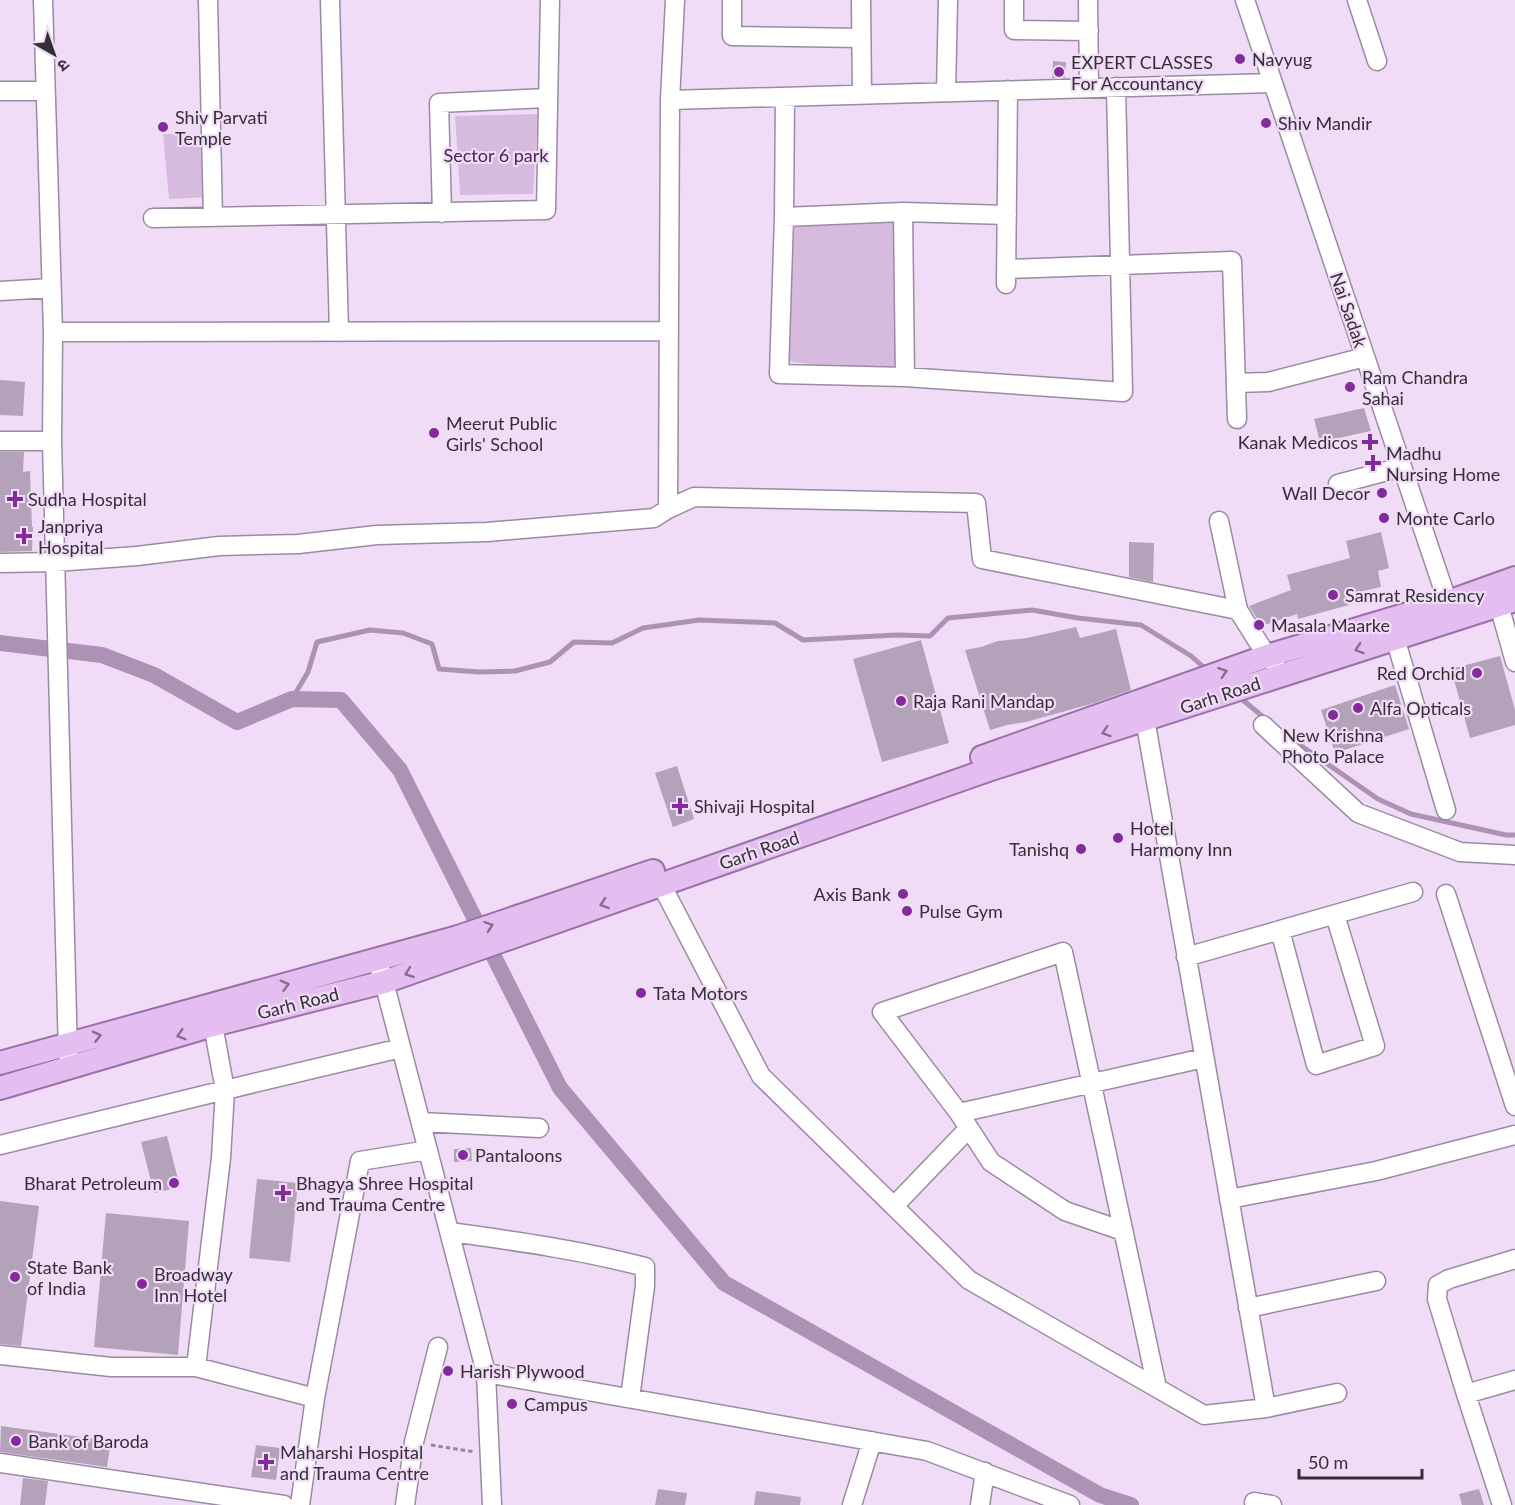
<svg xmlns="http://www.w3.org/2000/svg" width="1515" height="1505" viewBox="0 0 1515 1505" font-family="Lato,'Noto Sans Devanagari',sans-serif">
	<rect width="100%" height="100%" fill="#f0dcf6"/>
	<path fill="#d7bbdf" d="M538,114l-5,80 -73,1 -5,-79z
		M163,134h45v63l-39,2z
		M903,212l2,165 -126,-17 5,-143z"/>
	<g fill="none" stroke-linecap="round" stroke-linejoin="round">
		<path stroke="#ad92b6" stroke-width="5" d="M1238,696l30,25
			M292,699l16,-27 9,-30 53,-12 33,3 29,11 7,25 40,3 36,-1 35,-9 24,-20 38,1 31,-15 56,-8 76,3 28,17 93,-5 34,1 18,-18 84,-8 46,8 63,7 50,31 17,15
			M1287,736l91,63 33,15 95,21h9"/>
		<path stroke="#ad92b6" stroke-width="16" d="M0,643l102,12 52,20 83,47 55,-23 49,1 59,70 160,318 164,195 376,212 31,10"/>
	</g>
	<path fill="#b4a2ba" d="M1053,61l13,1 -1,16h-13z
		M0,380l25,2 -2,34 -23,-1z
		M1364,408l7,23 -51,11 -6,-23z
		M0,452h24l-1,20 7,-1 2,56h1l-1,24 -32,1z
		M1381,532l8,36 -11,3 3,16 -35,8 3,10 -51,14 -1,-5 -35,12 -13,-20 42,-16 -4,-15 63,-17 -4,-17z
		M1129,542l25,1 -1,39 -24,-5z
		M1076,627l4,11 36,-9 15,61 -40,14 -65,18 -19,3 -17,5 -25,-80 16,-3 17,-6 29,-3z
		M921,640l28,103 -67,19 -29,-103z
		M1500,656l15,54v15l-45,13 -19,-69z
		M1395,685l14,44 -74,24 -14,-43z
		M677,766l17,53 -21,8 -18,-54z
		M167,1136l13,51 -26,6 -13,-51z
		M471,1148l1,13 -18,1v-13z
		M257,1179l41,4 -8,79 -41,-4z
		M0,1201l39,5 -18,140 -21,-2z
		M106,1213l83,8 -11,134 -84,-8z
		M1,1426l110,15 -4,26 -107,-15z
		M256,1445l24,3 -4,32 -25,-3z
		M23,1478l25,3 -3,24h-25z
		M658,1489l29,4 -2,12h-30z
		M1479,1489l5,16h-22l-3,-11z
		M756,1491l45,6 -1,8h-46z"/>
	<g fill="none" stroke-linecap="round" stroke-linejoin="round">
		<defs>
			<path id="minor" d="M43,0l10,332 -1,109 16,614
				M208,0l5,217
				M330,0l9,332
				M732,0v36l129,2
				M861,0l1,94
				M1014,0v30l75,1
				M1088,0l1,87
				M1245,0l207,615
				M1357,0l20,61
				M0,91h45
				M946,92l2,-92
				M785,97l-1,120 -5,157 126,3 218,15 -7,-305
				M670,100l603,-17
				M903,212l104,3
				M442,213l-3,-110 109,-5
				M784,217l119,-5 2,165
				M153,218l393,-8 4,-210
				M1006,269l226,-8 5,158
				M1006,284l2,-194
				M0,291l51,-3
				M53,332l615,-1
				M1236,383l32,-1 97,-25
				M0,441h52
				M1338,484l64,-17
				M668,509l2,-409 5,-100
				M1219,521l19,89
				M0,563l55,-1 82,-6 82,-10 79,-2 79,-9 110,-3 167,-14 14,-9 26,-12 282,6 6,56 256,51 29,46 8,8
				M1499,605l16,57
				M1395,638l51,172
				M1263,725l95,88 102,39 55,3
				M661,884l100,192 208,204 235,135 62,-7 -121,-689
				M1446,894l69,212
				M1280,930l36,135 59,-19 -40,-131
				M1186,957l227,-65
				M380,969l4,13 102,391 6,132
				M213,1025l12,65 176,-42
				M959,1113l32,49 74,49 58,20
				M421,1122l118,6
				M0,1145l225,-55 -4,68 -25,209
				M1229,1199l147,-28 139,-36
				M894,1206l75,-78
				M450,1232c65,9 131,18 195,35v19l-15,112
				M1248,1308l128,-27
				M0,1355l111,12h85l119,31
				M486,1373l441,78 143,54
				M1157,1388c-31,-145 -62,-291 -94,-436l-181,60 77,101 245,-55
				M1466,1394l49,-14
				M1266,1408l71,-15
				M0,1463l284,42
				M1254,1502l18,3
				M300,1505l15,-107 45,-237 68,-11
				M405,1505l9,-63 24,-95
				M852,1505l20,-64
				M980,1505l5,-33
				M1502,1505l-36,-111 -29,-95 1,-14 11,-6 66,-20"/>
			<path id="major" d="M982,757l285,-101 181,-54 67,-24
				M0,1063l458,-126 195,-66
				M0,1088l213,-63 171,-43 604,-212 527,-170"/>
		</defs>
		<use href="#minor" stroke="#9c8aa2" stroke-width="21"/>
		<use href="#major" stroke="#9c6fa9" stroke-width="26"/>
		<path stroke="#948698" stroke-width="3" stroke-dasharray="4.5 3" stroke-linecap="butt" d="M431,1445l44,7"/>
		<use href="#minor" stroke="#fff" stroke-width="18"/>
		<use href="#major" stroke="#e5bef1" stroke-width="22"/>
	</g>
	<defs><path id="oneway-chevron" d="M-2-3.5L2.5 0L-2 3.5" fill="none" stroke-width="1.6" stroke-linecap="round" stroke-linejoin="round" transform="scale(1.5)"/></defs>
	<g stroke="#846f8b">
		<use href="#oneway-chevron" transform="translate(1359 649) rotate(162)"/>
		<use href="#oneway-chevron" transform="translate(1223 672) rotate(-19)"/>
		<use href="#oneway-chevron" transform="translate(1106 732) rotate(162)"/>
		<use href="#oneway-chevron" transform="translate(604 904) rotate(161)"/>
		<use href="#oneway-chevron" transform="translate(489 926) rotate(-19)"/>
		<use href="#oneway-chevron" transform="translate(409 973) rotate(160)"/>
		<use href="#oneway-chevron" transform="translate(285 985) rotate(-15)"/>
		<use href="#oneway-chevron" transform="translate(181 1035) rotate(163)"/>
		<use href="#oneway-chevron" transform="translate(97 1036) rotate(-15)"/>
	</g>
	<g fill="#822b99" stroke="#f0dcf6" stroke-width="2">
		<circle cx="1240" cy="59" r="6"/>
		<circle cx="1059" cy="72" r="6"/>
		<circle cx="1266" cy="123" r="6"/>
		<circle cx="163" cy="127" r="6"/>
		<circle cx="1350" cy="387" r="6"/>
		<circle cx="434" cy="433" r="6"/>
		<path d="M1367 433h6v6h6v6h-6v6h-6v-6h-6v-6h6z"/>
		<path d="M1370 454h6v6h6v6h-6v6h-6v-6h-6v-6h6z"/>
		<circle cx="1382" cy="493" r="6"/>
		<path d="M12 490h6v6h6v6h-6v6h-6v-6h-6v-6h6z"/>
		<circle cx="1384" cy="518" r="6"/>
		<path d="M21 527h6v6h6v6h-6v6h-6v-6h-6v-6h6z"/>
		<circle cx="1333" cy="595" r="6"/>
		<circle cx="1259" cy="625" r="6"/>
		<circle cx="1477" cy="673" r="6"/>
		<circle cx="901" cy="701" r="6"/>
		<circle cx="1358" cy="708" r="6"/>
		<circle cx="1333" cy="715" r="6"/>
		<path d="M677 797h6v6h6v6h-6v6h-6v-6h-6v-6h6z"/>
		<circle cx="1118" cy="838" r="6"/>
		<circle cx="1081" cy="849" r="6"/>
		<circle cx="903" cy="894" r="6"/>
		<circle cx="907" cy="911" r="6"/>
		<circle cx="641" cy="993" r="6"/>
		<circle cx="463" cy="1155" r="6"/>
		<circle cx="174" cy="1183" r="6"/>
		<path d="M280 1184h6v6h6v6h-6v6h-6v-6h-6v-6h6z"/>
		<circle cx="15" cy="1277" r="6"/>
		<circle cx="142" cy="1284" r="6"/>
		<circle cx="448" cy="1371" r="6"/>
		<circle cx="512" cy="1404" r="6"/>
		<circle cx="16" cy="1441" r="6"/>
		<path d="M263 1453h6v6h6v6h-6v6h-6v-6h-6v-6h6z"/>
	</g>
	<g text-anchor="middle" dominant-baseline="central" stroke-width="4.5" stroke-linejoin="round" paint-order="stroke">
		<g font-size="18" fill="#352e37" stroke="#f0dcf6" text-anchor="start">
			<text x="1252" y="59">Navyug</text>
			<text x="1071" y="62">EXPERT CLASSES<tspan x="1071" dy="21">For Accountancy</tspan></text>
			<text x="175" y="117">Shiv Parvati<tspan x="175" dy="21">Temple</tspan></text>
			<text x="1278" y="123">Shiv Mandir</text>
			<text x="1362" y="377">Ram Chandra<tspan x="1362" dy="21">Sahai</tspan></text>
			<text x="446" y="423">Meerut Public<tspan x="446" dy="21">Girls' School</tspan></text>
			<text x="1358" y="442" text-anchor="end">Kanak Medicos</text>
			<text x="1386" y="453">Madhu<tspan x="1386" dy="21">Nursing Home</tspan></text>
			<text x="1370" y="493" text-anchor="end">Wall Decor</text>
			<text x="28" y="499">Sudha Hospital</text>
			<text x="1396" y="518">Monte Carlo</text>
			<text x="38" y="526">Janpriya<tspan x="38" dy="21">Hospital</tspan></text>
			<text x="1345" y="595">Samrat Residency</text>
			<text x="1271" y="625">Masala Maarke</text>
			<text x="1465" y="673" text-anchor="end">Red Orchid</text>
			<text x="913" y="701">Raja Rani Mandap</text>
			<text x="1370" y="708">Alfa Opticals</text>
			<text x="1333" y="735" text-anchor="middle">New Krishna<tspan x="1333" dy="21">Photo Palace</tspan></text>
			<text x="694" y="806">Shivaji Hospital</text>
			<text x="1130" y="828">Hotel<tspan x="1130" dy="21">Harmony Inn</tspan></text>
			<text x="1069" y="849" text-anchor="end">Tanishq</text>
			<text x="891" y="894" text-anchor="end">Axis Bank</text>
			<text x="919" y="911">Pulse Gym</text>
			<text x="653" y="993">Tata Motors</text>
			<text x="475" y="1155">Pantaloons</text>
			<text x="162" y="1183" text-anchor="end">Bharat Petroleum</text>
			<text x="296" y="1183">Bhagya Shree Hospital<tspan x="296" dy="21">and Trauma Centre</tspan></text>
			<text x="27" y="1267">State Bank<tspan x="27" dy="21">of India</tspan></text>
			<text x="154" y="1274">Broadway<tspan x="154" dy="21">Inn Hotel</tspan></text>
			<text x="460" y="1371">Harish Plywood</text>
			<text x="524" y="1404">Campus</text>
			<text x="28" y="1441">Bank of Baroda</text>
			<text x="280" y="1452">Maharshi Hospital<tspan x="280" dy="21">and Trauma Centre</tspan></text>
		</g>
		<g font-size="18" fill="#492553" stroke="#f0dcf6">
			<text x="496" y="155">Sector 6 park</text>
		</g>
		<g font-size="18" fill="#352e37" stroke="#f0dcf6">
			<text transform="translate(1349 310) rotate(71)">Nai Sadak</text>
			<text transform="translate(1220 695) rotate(-18)">Garh Road</text>
			<text transform="translate(759 850) rotate(-19)">Garh Road</text>
			<text transform="translate(298 1003) rotate(-14)">Garh Road</text>
		</g>
	</g>
	<g transform="translate(54 54) rotate(140)" stroke="#f0dcf6" stroke-width="4.5" paint-order="stroke">
	<path d="M0-4.5L10 22L0 15L-10 22Z" fill="#352e37"/>
	<text y="-9" font-size="16" font-weight="bold" text-anchor="middle" fill="#352e37">उ</text>
	</g>
	<path d="M1299 1469v9h123v-9" fill="none" stroke="#352e37" stroke-width="3"/>
	<text x="1308" y="1469" font-size="18" fill="#352e37" stroke="#f0dcf6" stroke-width="4.5" paint-order="stroke">50 m</text>
</svg>
